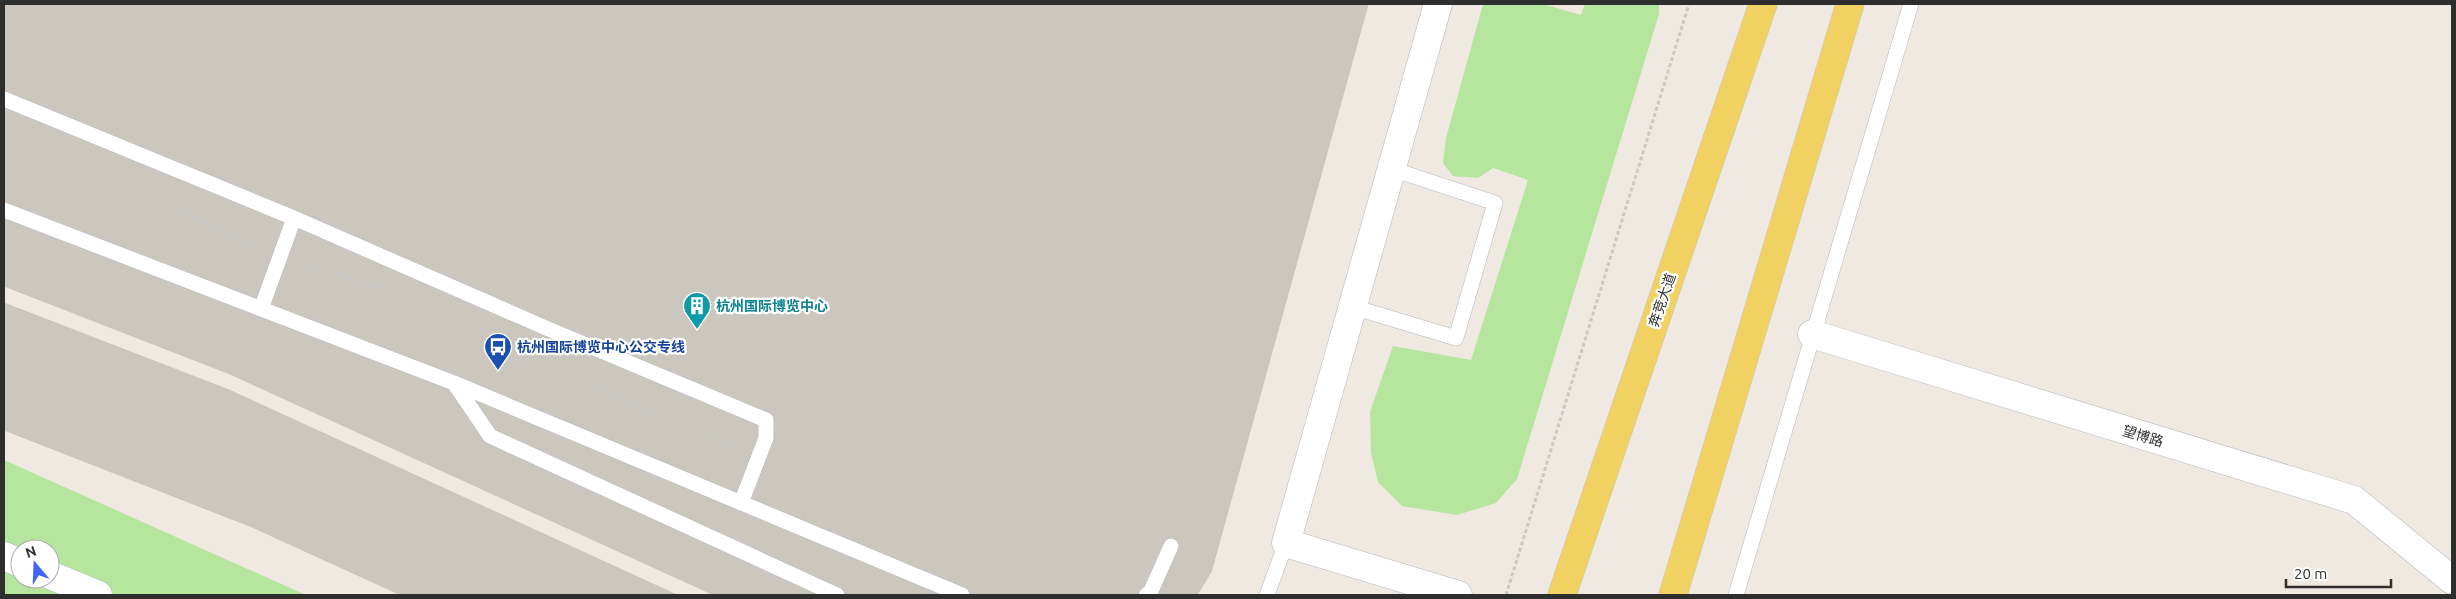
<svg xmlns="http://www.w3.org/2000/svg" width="2456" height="599" viewBox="0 0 2456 599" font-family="Ubuntu,'Noto Sans SC',sans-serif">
	<rect width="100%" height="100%" fill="#efe9e1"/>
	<path fill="#b6e59e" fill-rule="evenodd" d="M1483,4h60l38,11 4,-11h74v10l-142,465 -21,24 -39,12 -55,-9 -24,-24 -7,-29 -1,-41 23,-66 78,14 57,-180 -35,-12 -15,10 -25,-2 -10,-13 3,-25z
		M4,460l302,135h-302zM20,549h30v30h-30z"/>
	<path fill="#cbc7bf" stroke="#cbc5ba" d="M4,4h832l-31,120 403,102 -86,311 -1118,-454z
		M4,4h1364l-157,568 -14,23h-483l-484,-221 -226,-88z
		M836,4h429l-57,222 -403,-102z
		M1265,4h103l-157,568 -89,-35 86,-311z
		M4,303l225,87 448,205h-276l-149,-68 -248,-97z"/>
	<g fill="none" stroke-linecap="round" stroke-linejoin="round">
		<defs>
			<path id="service" d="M4,99l290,119 252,110 220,92v18l-25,65
				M4,210l450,173 508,212
				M1353,307l103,31 39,-135 -103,-34
				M261,309l33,-91
				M454,383l36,53 347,159
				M1146,595l5,-4 20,-45
				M1267,595l19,-52
				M1736,595l175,-591"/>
			<path id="minor" d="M1438,4l-152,539 172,52
				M4,556l16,7
				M50,575l48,20"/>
			<path id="tertiary" d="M1812,334l542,166 98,80"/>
			<path id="primary" d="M1562,595l201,-591
				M1673,595l177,-591"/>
		</defs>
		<use href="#service" stroke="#b4b7c1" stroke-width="16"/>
		<use href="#minor" stroke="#b4b7c1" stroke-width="29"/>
		<use href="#tertiary" stroke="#b4b7c1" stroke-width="29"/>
		<use href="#primary" stroke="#c9c9c9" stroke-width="29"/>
		<path stroke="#c9c9c9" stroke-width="3" stroke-dasharray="4 2.5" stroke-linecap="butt" d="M139,194l119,52
			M305,264l87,28
			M587,384l148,64
			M1506,595l183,-591"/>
		<use href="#service" stroke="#fff" stroke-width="15"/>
		<use href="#minor" stroke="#fff" stroke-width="28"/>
		<use href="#tertiary" stroke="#fff" stroke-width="28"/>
		<use href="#primary" stroke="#f2d163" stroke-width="28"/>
	</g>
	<defs>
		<symbol id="building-pin" viewBox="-11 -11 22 30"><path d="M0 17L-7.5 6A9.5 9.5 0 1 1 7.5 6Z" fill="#0f9aa8" stroke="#fff"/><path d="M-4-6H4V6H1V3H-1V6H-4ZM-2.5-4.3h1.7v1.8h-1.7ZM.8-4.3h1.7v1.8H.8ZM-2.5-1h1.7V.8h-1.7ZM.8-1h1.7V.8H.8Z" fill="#fff"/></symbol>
		<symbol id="bus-pin" viewBox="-11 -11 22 30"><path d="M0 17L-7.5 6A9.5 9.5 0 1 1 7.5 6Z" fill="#1a4fb4" stroke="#fff"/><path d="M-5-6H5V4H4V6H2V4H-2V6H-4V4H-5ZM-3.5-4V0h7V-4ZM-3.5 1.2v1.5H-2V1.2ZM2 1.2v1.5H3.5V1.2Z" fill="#fff"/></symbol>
	</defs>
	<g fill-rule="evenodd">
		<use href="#building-pin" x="681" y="290" width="32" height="43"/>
		<use href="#bus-pin" x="482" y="331" width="32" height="43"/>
	</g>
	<g text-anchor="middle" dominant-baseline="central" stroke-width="4.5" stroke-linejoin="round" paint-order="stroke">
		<g font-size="14" fill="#2e2e2e" stroke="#fff">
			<text transform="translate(1662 300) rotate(-71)">奔竞大道</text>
			<text transform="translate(2143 436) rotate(17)">望博路</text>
		</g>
		<g font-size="14" font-weight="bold" fill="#0d838f" stroke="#fff" text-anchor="start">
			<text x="716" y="306">杭州国际博览中心</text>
		</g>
		<g font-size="14" font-weight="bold" fill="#164399" stroke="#fff" text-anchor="start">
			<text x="517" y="347">杭州国际博览中心公交专线</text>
		</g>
	</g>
	<rect width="2456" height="599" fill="none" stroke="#2e2e2e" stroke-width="10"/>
	<g transform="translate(35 564) rotate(341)"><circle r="24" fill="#ffffff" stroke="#ababab"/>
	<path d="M0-4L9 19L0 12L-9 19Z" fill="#4264fb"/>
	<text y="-8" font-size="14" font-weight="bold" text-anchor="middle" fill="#2e2e2e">N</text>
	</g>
	<path d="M2286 579v8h105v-8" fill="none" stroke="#2e2e2e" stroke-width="2.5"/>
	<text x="2294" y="579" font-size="15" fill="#2e2e2e" stroke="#ffffff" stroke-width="4" paint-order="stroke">20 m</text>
</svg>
